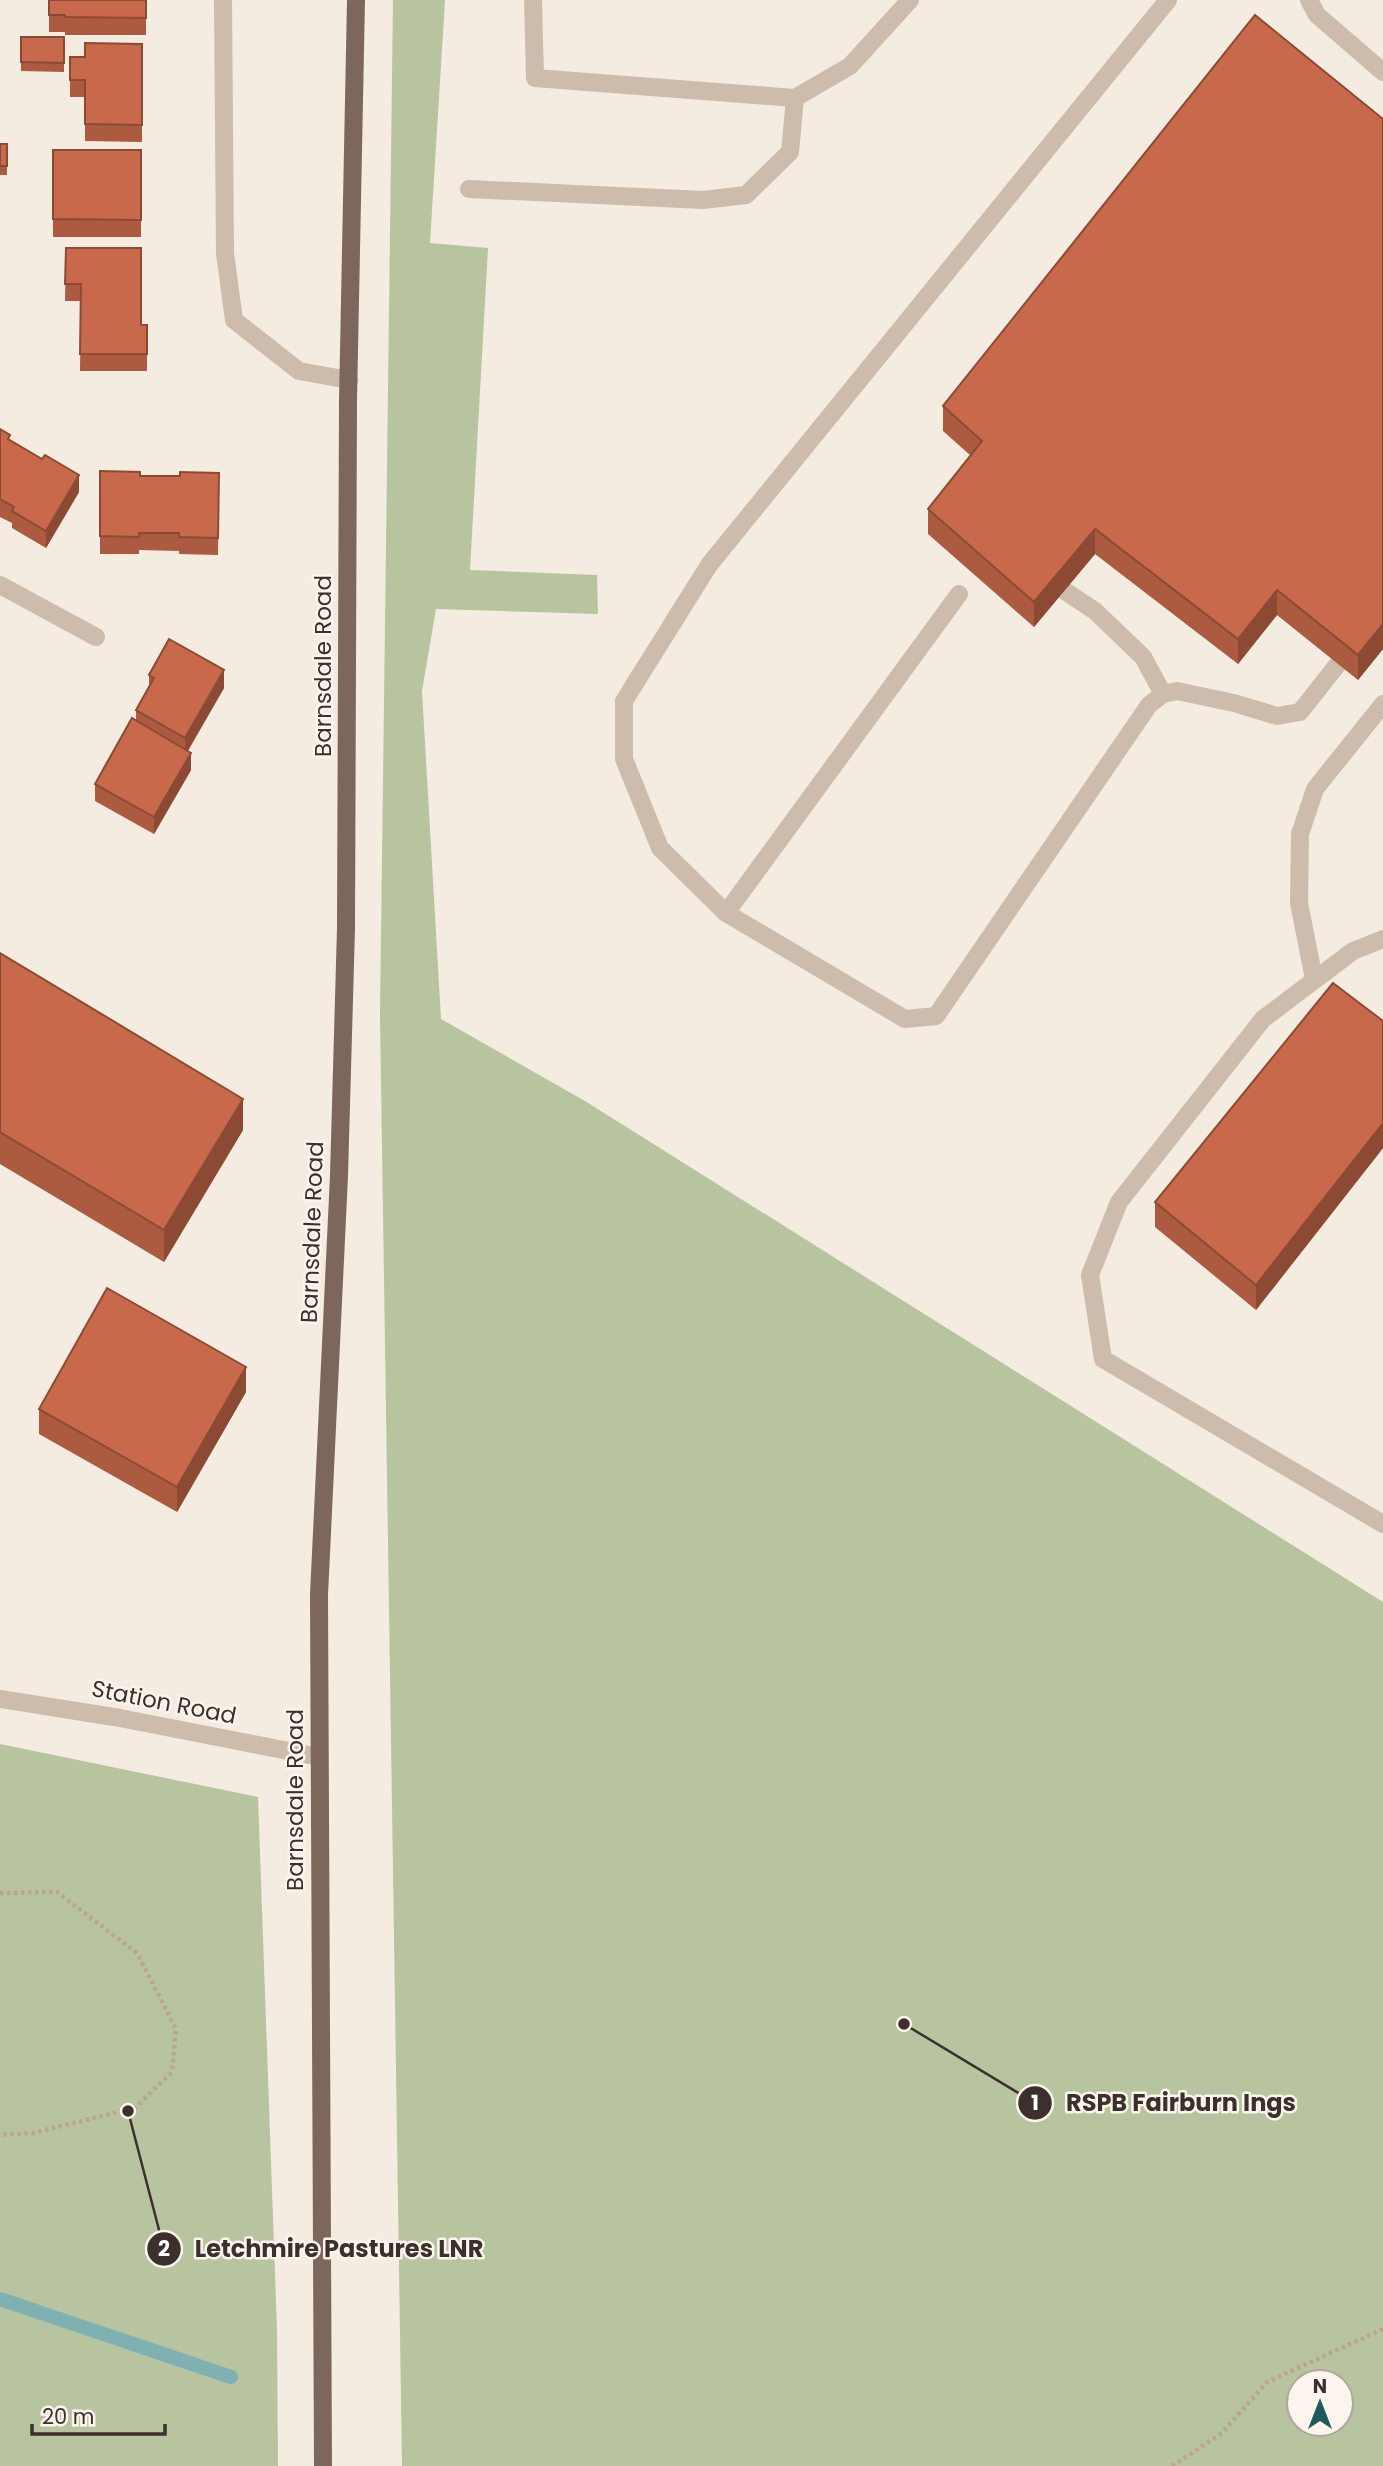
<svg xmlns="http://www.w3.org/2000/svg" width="1383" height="2466" viewBox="0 0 1383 2466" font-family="Poppins,sans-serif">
	<rect width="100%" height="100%" fill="#f4ebe1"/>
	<path fill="#b8c4a0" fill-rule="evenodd" d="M393,0h52l-15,243 58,5 -18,322 127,5 1,39 -162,-5 -14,82 19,328 144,82 798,501v864h-981l-22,-1451zM1299,2382h42v42h-42z
		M0,1744l258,53 19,533 1,136h-278z"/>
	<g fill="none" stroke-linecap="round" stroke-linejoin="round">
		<path stroke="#7fb0b2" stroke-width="14" d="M0,2299l231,78"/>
		<path stroke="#b9a596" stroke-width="4.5" stroke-dasharray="3.5 3.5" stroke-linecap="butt" d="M0,1893l57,-1 80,61 39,76 -4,43 -37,36 -102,25 -33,2
			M1172,2466l50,-33 45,-51 116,-53"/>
		<path stroke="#cdbbac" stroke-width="18" d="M223,0l2,253 9,67 65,51 50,9
			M533,0l2,78 260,20 55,-32 60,-66
			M1168,0l-459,565 -85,136v58l36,89 66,65 179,106 31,-3 213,-311 14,-11 14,-3 57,12 43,13 23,-4 38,-48
			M1309,0l8,15 66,57
			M469,189l234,11 43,-5 44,-43 5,-54
			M1065,591l30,20 48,46 20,37
			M726,913l233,-319
			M1383,939l-30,12 -90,68 -144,183 -29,73 13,84 280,165
			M1314,979l-15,-76 1,-69 15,-45 68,-85"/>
		<path stroke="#cdbbac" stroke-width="18" d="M0,585l96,52"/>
		<path stroke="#cdbbac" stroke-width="18" d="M0,1699l120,19 199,39"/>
		<path stroke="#7d675c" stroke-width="18" d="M323,2466l-4,-871 20,-419 7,-248 2,-527 8,-401"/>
	</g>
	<path fill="#ac5a40" d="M49,0h97v35h-81v-3h-16z
		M21,37h43v35l-43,-1z
		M142,44v98l-57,-1v-44h-15v-40h15z
		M1383,119v530l-25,31 -81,-65 -39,49 -143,-110 -61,73 -106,-93v-25l42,-54 -27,-24v-25z
		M0,144h7v31h-7z
		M53,150h88v87h-88z
		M66,248l75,77h6v46h-67l1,-70h-16z
		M0,429l10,11 69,52 -33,56 -34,-20v-5l-12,-6z
		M100,471l40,5h40l39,-3 -1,82 -39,-1v-3l-40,-1v4h-39z
		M149,675l75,13 -36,63 3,19 -37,64 -59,-33v-17l41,-63v-11l13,-23z
		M0,953l243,177 -79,132 -164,-98z
		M1383,1021v127l-127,162 -101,-83v-25z
		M246,1392l-69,120 -138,-78v-25z"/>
	<path fill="#8c4a34" d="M79,475v17l-33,56v-17z
		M1095,529v25l-61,73v-25z
		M1277,590v25l-39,49v-25z
		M1383,624v25l-25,31v-25z
		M224,670v18l-39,67v-17z
		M191,753v17l-37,64v-17z
		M243,1099v31l-79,132v-32z
		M1383,1123v25l-127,162v-25z
		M246,1367v25l-69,120v-25z"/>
	<path fill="#c8694b" stroke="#8c4a34" stroke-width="2" d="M49,0h97v18l-81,-1v-2h-16z
		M1255,15l128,104v505l-25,31 -81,-65 -39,49 -143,-110 -61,73 -106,-93 54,-68 -39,-35z
		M21,37h43v26l-43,-1z
		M85,43l57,1v81l-57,-1v-44h-15v-23h15z
		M0,144h7v22h-7z
		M53,150h88v70l-88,-1z
		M66,248h75v77h6v29h-67l1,-70h-16z
		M0,429l10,6 -2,4 34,20 3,-4 34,20 -33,56 -34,-20 2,-4 -14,-8z
		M100,471l40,1v4h40v-4l39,1 -1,65 -39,-1v-4h-40v4l-39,-1z
		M169,639l55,31 -39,68 -49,-28 18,-32 -5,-3z
		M132,718l59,35 -37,64 -59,-33z
		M0,953l243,146 -79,131 -164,-98z
		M1333,983l50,38v102l-127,162 -101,-83z
		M107,1288l139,79 -69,120 -138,-78z"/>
	<g text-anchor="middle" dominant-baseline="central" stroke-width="5" stroke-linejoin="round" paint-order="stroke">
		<g font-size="23" fill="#3b302b" stroke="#fbf5ee">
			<text transform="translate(323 666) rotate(-90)">Barnsdale Road</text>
			<text transform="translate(312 1232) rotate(-88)">Barnsdale Road</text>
			<text transform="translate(164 1702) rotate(11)">Station Road</text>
			<text transform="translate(295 1800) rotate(-90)">Barnsdale Road</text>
		</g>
	</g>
	<path fill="none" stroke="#3b302b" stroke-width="2.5" d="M904 2024L1035 2103M128 2111L164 2249"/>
	<g fill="#3b302b" stroke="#fbf5ee" stroke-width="2.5">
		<circle cx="904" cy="2024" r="7"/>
		<circle cx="128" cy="2111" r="7"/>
		<circle cx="1035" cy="2103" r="18"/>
		<circle cx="164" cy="2249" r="18"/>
	</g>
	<g font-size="21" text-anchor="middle" font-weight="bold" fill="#fff">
		<text x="1035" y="2110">1</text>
		<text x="164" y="2256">2</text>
	</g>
	<g font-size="24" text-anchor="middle" font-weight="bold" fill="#3b302b" stroke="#fbf5ee" stroke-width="5" stroke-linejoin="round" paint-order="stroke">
		<text x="1181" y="2111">RSPB Fairburn Ings</text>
		<text x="339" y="2257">Letchmire Pastures LNR</text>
	</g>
	<g transform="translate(1320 2403)"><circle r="33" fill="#fbf5ee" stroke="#aea6a0" stroke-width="2"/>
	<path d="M0-5L12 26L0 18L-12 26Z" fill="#1f5a5e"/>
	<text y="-10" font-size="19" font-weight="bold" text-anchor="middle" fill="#3b302b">N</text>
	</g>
	<path d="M32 2424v10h133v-10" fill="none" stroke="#3b302b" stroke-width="3.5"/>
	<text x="42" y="2424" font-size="21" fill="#3b302b" stroke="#fbf5ee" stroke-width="5" paint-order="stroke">20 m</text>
</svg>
